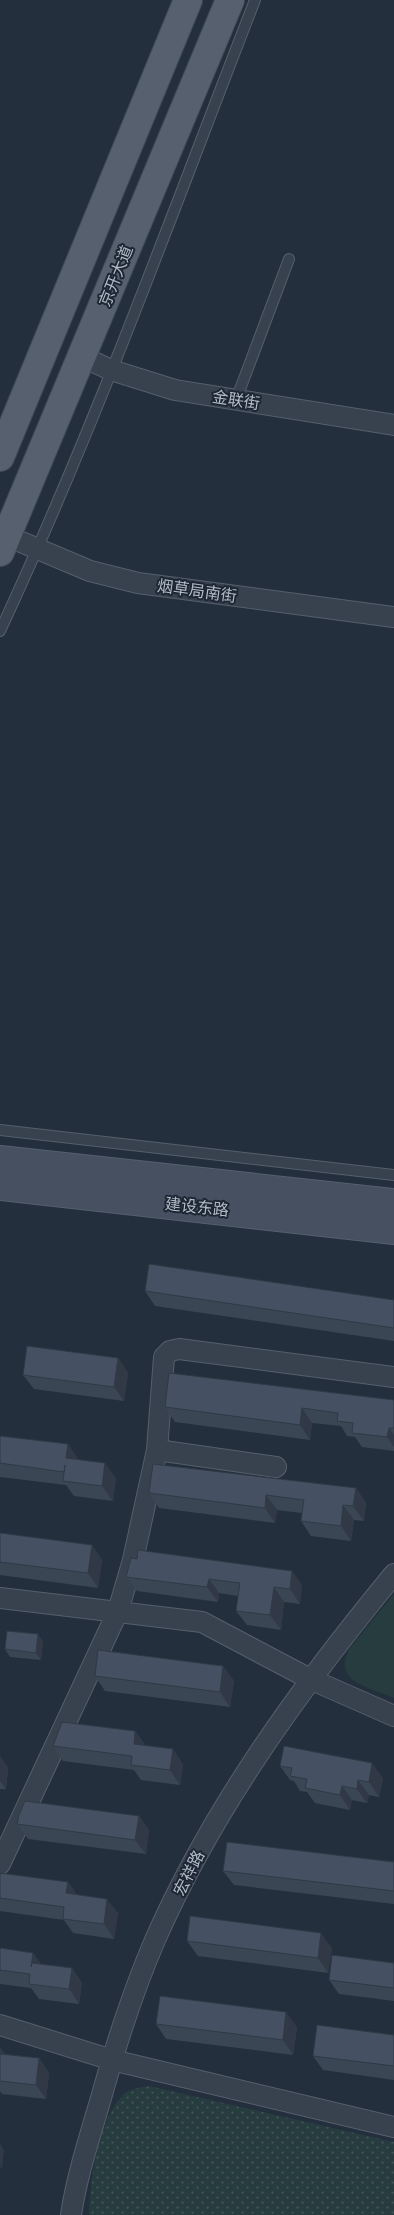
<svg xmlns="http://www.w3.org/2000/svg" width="394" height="2215" viewBox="0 0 394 2215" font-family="'Roboto Condensed','Noto Sans SC',sans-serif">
	<defs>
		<pattern id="park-dots" width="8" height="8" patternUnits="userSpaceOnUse" patternTransform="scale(1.25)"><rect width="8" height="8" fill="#263c3f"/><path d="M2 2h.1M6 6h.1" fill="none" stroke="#435659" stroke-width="1.8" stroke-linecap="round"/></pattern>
	</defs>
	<rect width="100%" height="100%" fill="#242f3e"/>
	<path fill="#263c3f" d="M394,1594v104c-25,-11 -63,-16 -44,-50z"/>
	<path fill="url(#park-dots)" d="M149,2086l245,56v73h-305c1,-34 9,-97 35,-121 5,-5 18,-7 25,-8z"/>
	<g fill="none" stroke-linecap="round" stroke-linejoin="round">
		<defs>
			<path id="lane" d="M236,400l53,-141
				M0,631c96,-206 173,-420 255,-631
				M0,1130l394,45"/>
			<path id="street" d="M83,357l28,13 64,20 219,35
				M7,536l83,35 48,12 256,34
				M157,1450l119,17
				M0,1598l202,24 108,57 84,37
				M0,1864l118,-253 15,-51 24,-110 7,-93 6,-6 9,-2 215,28
				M0,2025l112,35 282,67
				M71,2215c6,-40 19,-79 30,-117 15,-54 32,-107 54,-158 59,-134 146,-253 239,-366"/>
			<path id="secondary" d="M0,1160l394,43
				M0,1186l394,44"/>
			<path id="primary" d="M0,457l188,-457
				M0,552l230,-552"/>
		</defs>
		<use href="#lane" stroke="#565f6c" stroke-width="12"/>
		<use href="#street" stroke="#565f6c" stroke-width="22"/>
		<use href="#secondary" stroke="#565f6c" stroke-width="30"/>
		<use href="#primary" stroke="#414a57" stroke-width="30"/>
		<use href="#lane" stroke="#38414e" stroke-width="10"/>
		<use href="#street" stroke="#38414e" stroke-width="20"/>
		<use href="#secondary" stroke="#465061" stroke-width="28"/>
		<use href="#primary" stroke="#56606e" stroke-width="28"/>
	</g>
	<path fill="#3b4654" d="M145,1291l249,9v41l-239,-35z
		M118,1358l10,15 -4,28 -90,-12 -11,-14z
		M394,1400v51l-32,-4 -7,-10 -8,-1 -6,-10 -29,-3 -2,17 -135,-18 -10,-15z
		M0,1436l68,8 10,16 38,18 -3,23 -39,-5 -8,-11 -66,-8z
		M356,1488l10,15 -2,18 -10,-1 -3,21 -40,-5 -10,-15 1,-8 -25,-3 -2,13 -116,-15 -10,-15z
		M0,1533l92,12 10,15 -4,28 -98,-13z
		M292,1571l10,14 -2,19 -16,-2 -3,28 -34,-5 -11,-14 2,-15 -19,-3 -1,9 -81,-11 -11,-14z
		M43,1641l-2,19 -31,-3 -5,-8z
		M223,1666l11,15 -4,26 -125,-16 -10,-15z
		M135,1731l10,14 38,19 -3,21 -39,-5 -7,-10 -71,-9 -10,-15z
		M0,1756l8,12 -2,21h-6z
		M280,1766l103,12 -4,19 -10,-2 -2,8 -15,-3 -2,10 -35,-7 -8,-11 -7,-1 -6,-10 -4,-1z
		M139,1816l10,14 -3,24 -118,-15 -11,-15z
		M394,1862v42l-160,-19 -11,-14z
		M0,1873l68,9 9,13 41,18 -4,26 -41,-6 -9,-13 -64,-9z
		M187,1941l145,7 -4,25 -130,-17z
		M0,1948l33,5 8,11 31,4 10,15 -3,21 -40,-5 -8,-11 -31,-4z
		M394,1963v38l-55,-7 -10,-14z
		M156,2024l141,3 -4,28 -127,-16z
		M394,2035v45l-71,-10 -10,-14z
		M0,2048l5,6 34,4 10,15 -3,26 -44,-5 -2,-3z"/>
	<path fill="#303945" d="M118,1358l10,15 -4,28 -10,-14z
		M302,1408l10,15 -2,17 -10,-15z
		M389,1428l5,7v12l-7,-10z
		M68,1444l10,15 -2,14 -10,-15z
		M105,1463l11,15 -3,23 -11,-15z
		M356,1488l10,15 -2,18 -11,-15z
		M266,1495l11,15 -2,13 -10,-15z
		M343,1505l11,15 -3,21 -10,-15z
		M92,1545l10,15 -4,28 -10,-15z
		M292,1571l10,14 -2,19 -10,-15z
		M209,1579l10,14 -1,9 -11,-15z
		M274,1587l10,15 -3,28 -11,-15z
		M38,1634l5,7 -2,19 -5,-7z
		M223,1666l11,15 -4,26 -10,-15z
		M135,1731l10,15 -11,-2z
		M173,1749l10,15 -3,21 -10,-15z
		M0,1756l8,12 -2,21 -6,-8z
		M372,1763l11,15 -4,19 -10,-15z
		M358,1780l11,15 -2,8 -10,-14z
		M342,1786l10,14 -2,10 -10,-15z
		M139,1816l10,14 -3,24 -11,-14z
		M68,1882l10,14 -12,-3z
		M107,1899l11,14 -4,26 -10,-15z
		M321,1933l11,15 -4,25 -10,-15z
		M33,1953l10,14h-12z
		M72,1968l10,15 -3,21 -10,-15z
		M286,2012l11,15 -4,28 -10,-15z
		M0,2048l7,9 -7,3z
		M39,2058l10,15 -3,26 -10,-14z
		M0,2144l4,6 -2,19 -2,-2z"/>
	<path fill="#455162" stroke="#303945" d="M149,1264l245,36v28l-249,-37z
		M27,1346l91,12 -4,29 -91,-12z
		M169,1373l225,27v28h-5l-2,9 -35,-4 1,-10 -16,-2 1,-8 -36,-5 -2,17 -135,-18z
		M0,1436l68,8 -2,14 39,5 -3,23 -39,-5 2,-16 -1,7 -64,-9z
		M153,1464l203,24 -3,18 -10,-1 -2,21 -40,-5 3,-21 -38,-5 -1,13 -116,-15z
		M0,1533l92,12 -4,28 -88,-11z
		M138,1550l154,21 -2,18 -16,-2 -4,28 -34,-4 4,-28 -31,-4 -2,8 -81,-10 5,-19 6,1z
		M7,1631l31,3 -2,19 -31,-4z
		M98,1650l125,16 -3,26 -125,-16z
		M62,1722l73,9 -1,13 39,5 -3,21 -39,-5 1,-9 -79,-10z
		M284,1746l88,17 -3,19 -11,-2 -1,9 -15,-3 -2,9 -35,-7 2,-9 -17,-3 2,-8 -12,-2z
		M25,1801l114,15 -4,24 -118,-16 2,-9z
		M227,1842l167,20v29l-171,-20z
		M0,1873l68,9 -2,11 41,6 -3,25 -41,-5 1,-12 -64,-9z
		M190,1916l131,17 -3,25 -131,-17z
		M0,1948l33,5 -2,14 1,-4 40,5 -3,21 -40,-5 1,-10 -30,-4z
		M332,1955l62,8v25l-65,-8z
		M160,1996l126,16 -3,28 -127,-16z
		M317,2025l77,10v31l-81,-10z
		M0,2054l39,4 -3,27 -36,-4z"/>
	<g text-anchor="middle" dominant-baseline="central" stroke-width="4" stroke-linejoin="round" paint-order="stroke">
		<g font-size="16" fill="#b4bcc9" stroke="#1d2633">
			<text transform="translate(116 276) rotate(-68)">京开大道</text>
			<text transform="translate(236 400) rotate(9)">金联街</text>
			<text transform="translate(197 591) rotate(8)">烟草局南街</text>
			<text transform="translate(197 1207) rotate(6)">建设东路</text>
			<text transform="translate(189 1873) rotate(-63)">宏祥路</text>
		</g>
	</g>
</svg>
